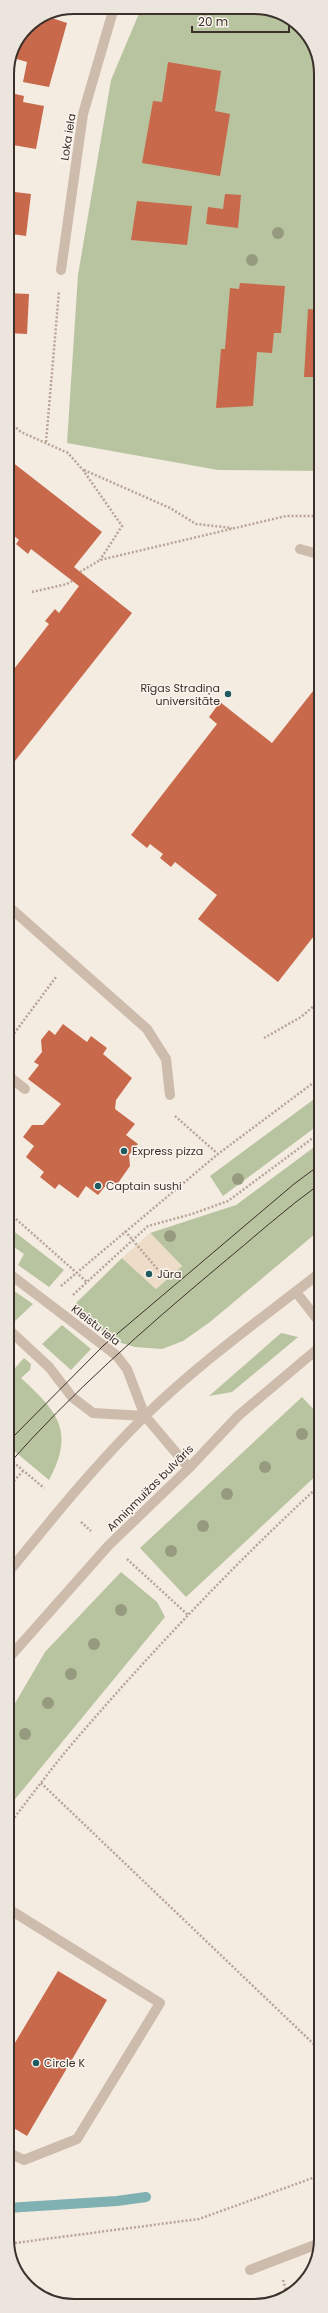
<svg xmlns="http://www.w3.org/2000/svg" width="328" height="2313" viewBox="0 0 328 2313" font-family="Poppins,sans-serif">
	<rect width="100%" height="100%" fill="#f4ebe1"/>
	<path fill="#b8c4a0" d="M271,9l34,21 16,39v402l-103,-1 -151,-27 11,-168 33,-195 29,-69z
		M321,1094v29l-98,73 -13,-20z
		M321,1142v87l-111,93 -27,19 -21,8 -27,-2 -17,-5 -14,-9 -31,-27 49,-48 34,31 26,-23 -32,-33 86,-28z
		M7,1226l57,44 -15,17 -31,-22 6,-11 -17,-12z
		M7,1286l26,18 -18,17 -8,-7z
		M62,1325l29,24 -20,21 -29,-26z
		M281,1333l17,4 -66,55 -23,4z
		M24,1358l7,6 -1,6 -9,8c37,34 54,53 28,102l-42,-35v-68z
		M302,1397l19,20v54l-135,126 -46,-49z
		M121,1572l36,30 8,15 -158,192v-92l38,-65z"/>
	<path fill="#ecdcc8" d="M150,1233l32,33 -26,23 -34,-31z"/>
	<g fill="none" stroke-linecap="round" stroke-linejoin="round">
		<path stroke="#7fb0b2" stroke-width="10" d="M7,2208l110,-7 29,-4"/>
	</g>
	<path fill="#c8694b" d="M43,15l24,8 -18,64 -26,-5 4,-20 -17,-5 2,-9 15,-22z
		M168,62l53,9 -6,40 15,3 -10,62 -78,-13 11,-62 9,1z
		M11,93l13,3 -1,6 21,4 -8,43 -29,-5v-45h3z
		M7,191l24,3 -5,42 -14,-2 -2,14h-3z
		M225,194l16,1 -3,33 -32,-4 2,-17 15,2z
		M137,201l55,5 -5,39 -56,-5z
		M240,283l45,3 -4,47h-7l-2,20 -15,-1 -4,54 -37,2 5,-59h4l5,-61 9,1z
		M7,293l22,1 -2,40 -20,-1z
		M308,309l13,1v67h-17z
		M7,458l95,74 -28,35 58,46 -125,158v-102l3,-3 4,3 35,-45 -4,-3 10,-12 4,4 20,-27 -48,-37 -3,5 -12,-10 3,-4 -12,-10z
		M321,681v246l-43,55 -80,-63 19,-24 -42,-33 -4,5 -11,-9 3,-4 -13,-10 -3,4 -16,-13 86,-111 -8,-7 11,-15 52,41z
		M63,1024l24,18 4,-6 16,12 -4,6 29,24 -16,22 -1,9 20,15 -9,11 12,9 -9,11 1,11 -12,17 -11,1 -9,11 -12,-9 -8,12 -19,-14 -4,5 -15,-12 4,-5 -18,-15 8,-11 -11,-9 9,-12h11l18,-21 -33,-25 11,-14 -5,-3 8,-10 -1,-12 8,-10 6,5z
		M58,1971l49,29 -80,136 -20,-12v-68z"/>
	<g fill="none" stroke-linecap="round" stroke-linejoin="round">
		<path stroke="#b9a596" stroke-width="2.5" stroke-dasharray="2 2" stroke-linecap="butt" d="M7,420l14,12 47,21 15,17 39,56 -22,34
			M46,442l13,-151
			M84,470l86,38 26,16 36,4
			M80,572l20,-12 186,-44h35
			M32,592l35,-8 5,-3
			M264,1038l37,-21 20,-17
			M7,1043l49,-66
			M175,1116l43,38
			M7,1211l80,71 61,-56 44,-12 36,-13 93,-69
			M125,1231l34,40
			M61,1286l157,-132 103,-77
			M73,1295l14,-13
			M7,1457l37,31
			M11,1484l12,-13
			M81,1522l10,9
			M127,1559l61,56
			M41,1783l280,268
			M7,1827c22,-28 43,-57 65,-83 78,-91 161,-179 249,-260
			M7,2244l192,-25 122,-44
			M283,2280l4,13"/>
		<path stroke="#cdbbac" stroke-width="10" d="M296,1292l25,32
			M7,1908l153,95 -83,136 -53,21 -17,-8"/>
		<path stroke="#cdbbac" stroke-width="10" d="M61,270l22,-156 30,-103
			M300,549l21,6
			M7,586l3,6 -3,13
			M7,893l2,-3
			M7,905l140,124 19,30 4,36
			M7,1075l18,14
			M250,2270l70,-27"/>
		<path stroke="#cdbbac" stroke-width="10" d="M7,1272l109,83 11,14 18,47 44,52
			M7,1328l42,39 23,30 21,16 52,3
			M7,1574c44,-54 88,-109 138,-158 54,-53 116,-97 176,-144
			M7,1660l102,-115 80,-77 49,-52 83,-70"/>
		<path stroke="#3b302b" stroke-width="1" d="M7,1443l97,-98 190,-161 27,-20
			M7,1466c64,-73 137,-137 211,-199 34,-28 67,-58 103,-84"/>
	</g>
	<g fill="#969b7f">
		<circle cx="278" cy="233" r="6"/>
		<circle cx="252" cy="260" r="6"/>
		<circle cx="238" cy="1179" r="6"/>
		<circle cx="170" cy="1236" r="6"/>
		<circle cx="302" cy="1434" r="6"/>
		<circle cx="265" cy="1467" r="6"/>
		<circle cx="227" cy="1494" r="6"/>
		<circle cx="203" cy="1526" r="6"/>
		<circle cx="171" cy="1551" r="6"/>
		<circle cx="121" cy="1610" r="6"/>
		<circle cx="94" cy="1644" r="6"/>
		<circle cx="71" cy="1674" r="6"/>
		<circle cx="48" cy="1703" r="6"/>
		<circle cx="25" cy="1734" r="6"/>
	</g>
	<g fill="#1f5a5e" stroke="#fbf5ee" stroke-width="1.5">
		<circle cx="228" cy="694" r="4"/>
		<circle cx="124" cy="1151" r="4"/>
		<circle cx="98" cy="1186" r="4"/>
		<circle cx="149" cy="1274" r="4"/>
		<circle cx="36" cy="2063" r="4"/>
	</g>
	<g text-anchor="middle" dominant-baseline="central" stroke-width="3" stroke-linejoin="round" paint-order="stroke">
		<g font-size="11" fill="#3b302b" stroke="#fbf5ee">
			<text transform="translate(68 137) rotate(-81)">Loka iela</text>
			<text transform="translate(96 1325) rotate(38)">Kleistu iela</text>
			<text transform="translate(150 1488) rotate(-45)">Anniņmuižas bulvāris</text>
		</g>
		<g font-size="11" fill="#3b302b" stroke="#fbf5ee" text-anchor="start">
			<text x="220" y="688" text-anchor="end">Rīgas Stradiņa<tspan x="220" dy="13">universitāte</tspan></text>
			<text x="132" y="1151">Express pizza</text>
			<text x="106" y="1186">Captain sushi</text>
			<text x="157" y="1274">Jūra</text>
			<text x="44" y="2063">Circle K</text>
		</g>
	</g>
	<path d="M0 0H328V2313H0ZM74 14H254A60 60 0 0 1 314 74V2239A60 60 0 0 1 254 2299H74A60 60 0 0 1 14 2239V74A60 60 0 0 1 74 14Z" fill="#ece5de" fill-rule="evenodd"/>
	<path fill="none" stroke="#3b302b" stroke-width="2" d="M74 14H254A60 60 0 0 1 314 74V2239A60 60 0 0 1 254 2299H74A60 60 0 0 1 14 2239V74A60 60 0 0 1 74 14Z"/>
	<path d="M192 26v6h97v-6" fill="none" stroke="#3b302b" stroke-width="2"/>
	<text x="198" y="26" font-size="12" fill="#3b302b" stroke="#fbf5ee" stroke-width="3" paint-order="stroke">20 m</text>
</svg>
